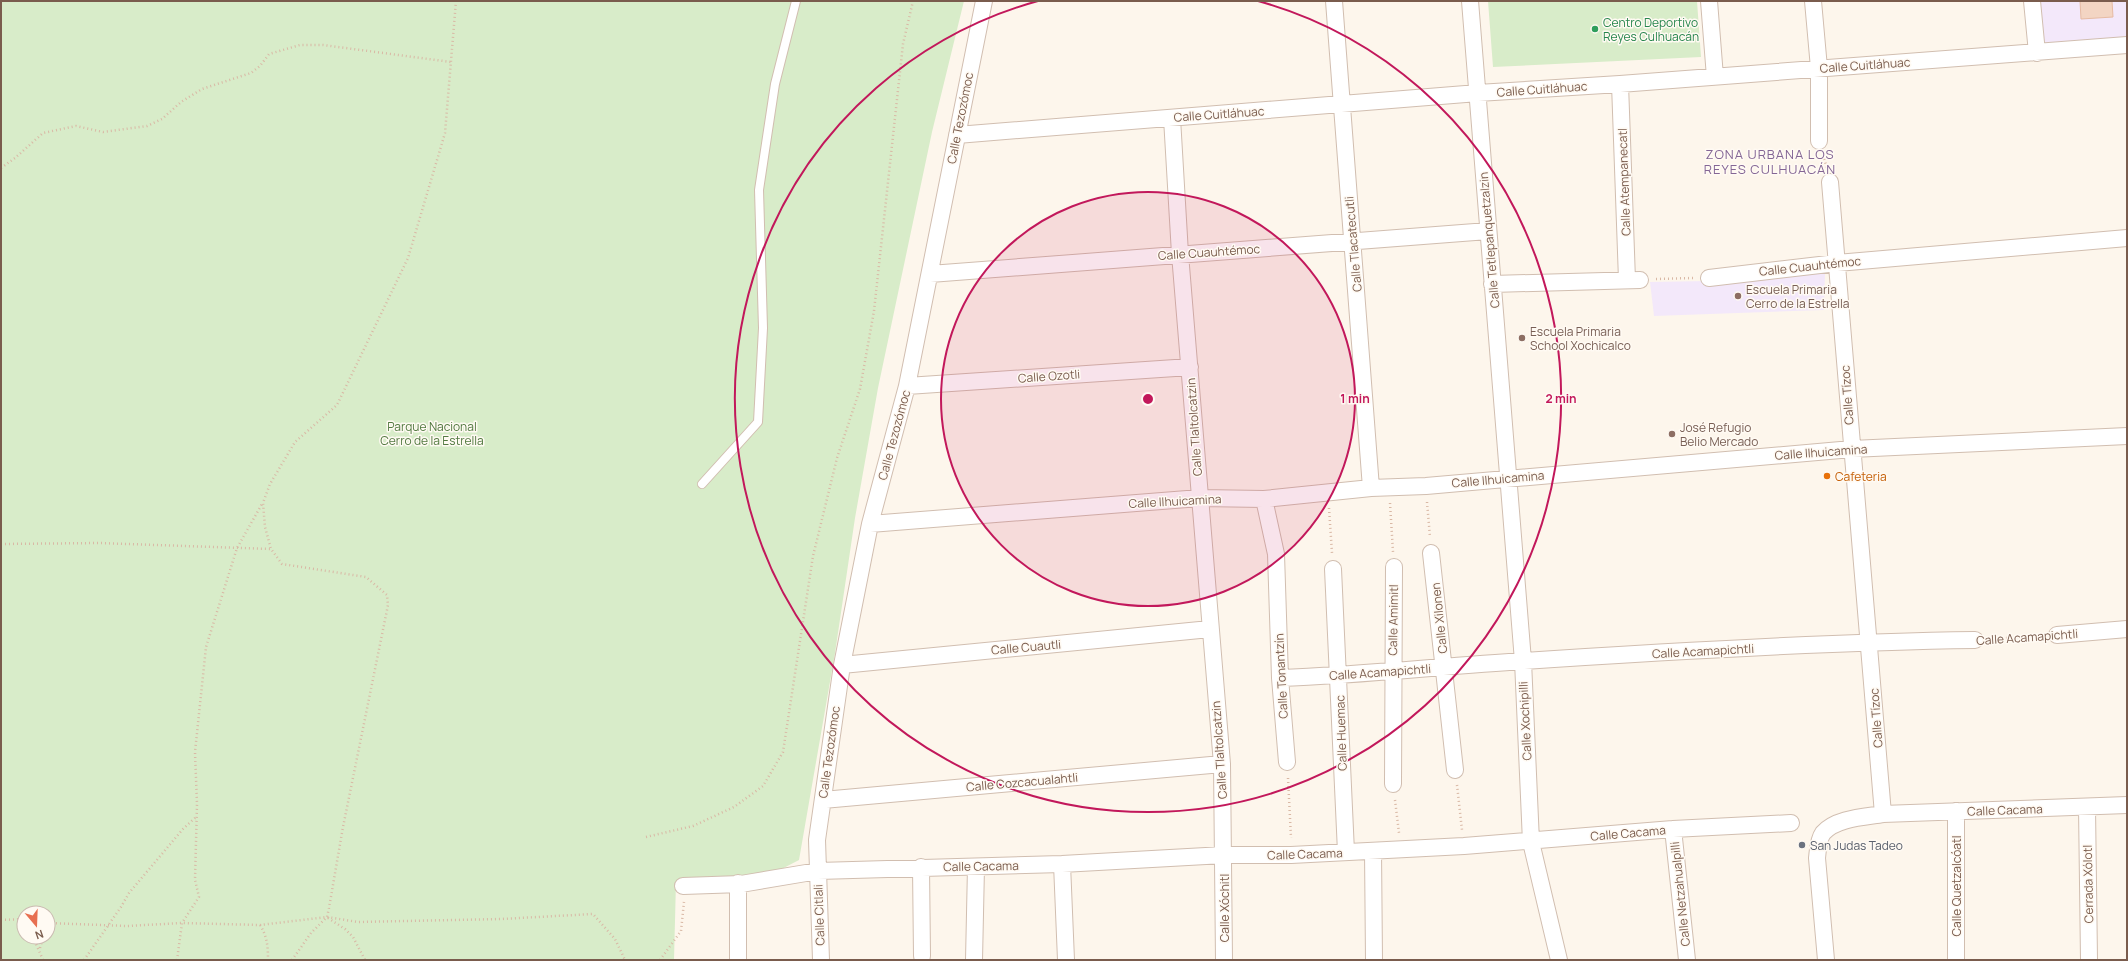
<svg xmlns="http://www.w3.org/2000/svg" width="2128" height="961" viewBox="0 0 2128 961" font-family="Manrope,sans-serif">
	<rect width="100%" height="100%" fill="#fdf6ec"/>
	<path fill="#f3e8fa" d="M2032,1h95v44l-90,8z
		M1825,273l-1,37 -170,6 -4,-34 58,-1z"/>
	<path fill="#d8ecc9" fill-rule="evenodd" d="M1,1h963l-32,131 -54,256 -23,130 -20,135 -36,207 -27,14 -96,7 -2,79h-673zM24,913h24v24h-24z
		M1488,1h209l4,56 -208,10z"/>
	<path fill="#f3d5c3" stroke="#e6bba3" d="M2080,1h32l1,16 -32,2z"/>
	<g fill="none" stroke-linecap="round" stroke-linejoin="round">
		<defs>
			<path id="lane" d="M702,484l56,-62 5,-94 -4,-138 16,-106 21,-83"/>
			<path id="street" d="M1334,1l37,487
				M1470,1l53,660 8,181 28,118
				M1709,1l6,76
				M1813,1l6,67v73
				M2032,1l5,52
				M1620,84l7,196
				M1172,118l8,136 42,510 2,196
				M957,135l521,-42 142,-9 507,-39
				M1830,182l53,632
				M930,274l558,-43
				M1709,278l128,-15 290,-25
				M1492,284l148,-4
				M907,386l283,-19
				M1264,499l12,55 4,124 7,84
				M870,524l330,-26 64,1 107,-11 55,-2 426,-37 275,-13
				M1431,553l24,217
				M1333,569l13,283
				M2057,635l70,-6
				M842,665l368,-36
				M1280,678c82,-3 163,-12 244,-17 150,-10 301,-19 451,-21
				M1393,784l1,-217
				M823,800l399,-36
				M2087,807l2,153
				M1956,811v149
				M1673,829l14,131
				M1373,851l1,109
				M1062,864l4,96
				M921,867l1,89
				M683,886l58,-2 77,-13 244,-7 162,-9h67l173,-9 209,-17 118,-6
				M738,960v-77
				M821,960l-4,-120 25,-175 28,-141 37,-138 77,-385
				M974,960l2,-93
				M1826,960l-9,-102c1,-8 1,-18 6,-25 13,-15 42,-16 60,-19l244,-9"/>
		</defs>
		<use href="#lane" stroke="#d1beb0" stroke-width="10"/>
		<use href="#street" stroke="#d1beb0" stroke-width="18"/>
		<path stroke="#d9b8a5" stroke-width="2.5" stroke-dasharray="1 3" stroke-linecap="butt" d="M1823,155l4,13
			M1,168l14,-10 28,-25 33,-7 27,6 44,-6 15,-7 19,-17 21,-13 49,-16 9,-7 9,-12 31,-9h23l128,17
			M1656,279l37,-1
			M1427,502l3,35
			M1390,503l3,49
			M1329,508l3,45
			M1,544l98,-1 172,6
			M1990,639l51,-3
			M1288,778l3,60
			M1457,785l5,45
			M1395,800l4,33
			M646,837l47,-11 41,-19 29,-21 20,-34 30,-196 24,-98 23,-69 14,-78 29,-267 10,-43
			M328,918l17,11 8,8 12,23
			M1,920l23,-1
			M48,923l79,3 55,-3 78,2 67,-8 31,5 143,-3 92,-5 22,25 10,21
			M260,925c7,11 8,21 8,35
			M48,931l6,-7
			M33,937l10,23
			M40,948l3,-11
			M84,960l37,-53 8,-14 54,-64 13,-12
			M177,960l5,-37 17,-26 -4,-17 2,-76 -2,-52 11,-105 31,-99 25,-44
			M292,960l19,-27 16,-16 2,-9 14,-81 45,-222 -1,-10 -21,-18 -84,-13 -11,-15 -6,-22 -2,-24 7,-19 25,-42 42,-37 71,-147 37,-125 11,-132
			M660,960l21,-29 3,-29"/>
		<use href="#lane" stroke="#fff" stroke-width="8"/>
		<use href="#street" stroke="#fff" stroke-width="16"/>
	</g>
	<circle cx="1148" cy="399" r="207" fill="#c2185b" fill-opacity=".12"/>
	<g fill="none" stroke="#c2185b" stroke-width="2">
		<circle cx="1148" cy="399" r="207"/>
		<path d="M1258 1A413 413 0 1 1 1038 1"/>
	</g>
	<circle fill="#2e9e5b" stroke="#fffaf3" stroke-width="1.5" cx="1595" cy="29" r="4"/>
	<g fill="#8d6e63" stroke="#fffaf3" stroke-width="1.5">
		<circle cx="1738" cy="296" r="4"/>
		<circle cx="1522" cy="338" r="4"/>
		<circle cx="1672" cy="434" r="4"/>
	</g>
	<circle fill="#e8710a" stroke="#fffaf3" stroke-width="1.5" cx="1827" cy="476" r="4"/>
	<circle fill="#6b7280" stroke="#fffaf3" stroke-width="1.5" cx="1802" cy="845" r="4"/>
	<g text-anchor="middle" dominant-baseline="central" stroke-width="3" stroke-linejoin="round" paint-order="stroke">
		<g font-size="12" fill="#27864d" stroke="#fffaf3" text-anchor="start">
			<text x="1603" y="22">Centro Deportivo<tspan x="1603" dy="14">Reyes Culhuacán</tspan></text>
		</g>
		<g font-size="12" fill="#7a5c4d" stroke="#fffaf3">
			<text transform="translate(1865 65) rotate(-4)">Calle Cuitláhuac</text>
			<text transform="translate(1542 89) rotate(-4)">Calle Cuitláhuac</text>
			<text transform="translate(1219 114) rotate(-4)">Calle Cuitláhuac</text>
			<text transform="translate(960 118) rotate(-79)">Calle Tezozómoc</text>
			<text transform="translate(1624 182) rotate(-92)">Calle Atempanecatl</text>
			<text transform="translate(1489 240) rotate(-95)">Calle Tetlepanquetzalzin</text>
			<text transform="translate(1353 244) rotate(-95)">Calle Tlacatecutli</text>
			<text transform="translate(1209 252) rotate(-4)">Calle Cuauhtémoc</text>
			<text transform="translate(1810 266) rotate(-6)">Calle Cuauhtémoc</text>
			<text transform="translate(1049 376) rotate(-4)">Calle Ozotli</text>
			<text transform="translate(1847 395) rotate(-94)">Calle Tízoc</text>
			<text transform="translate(1194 427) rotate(-94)">Calle Tlaltolcatzin</text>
			<text transform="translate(894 435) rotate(-75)">Calle Tezozómoc</text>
			<text transform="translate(1821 452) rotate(-4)">Calle Ilhuicamina</text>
			<text transform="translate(1498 479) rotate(-5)">Calle Ilhuicamina</text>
			<text transform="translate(1175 501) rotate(-3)">Calle Ilhuicamina</text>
			<text transform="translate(1439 618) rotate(-96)">Calle Xilonen</text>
			<text transform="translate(1393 620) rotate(-89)">Calle Amimitl</text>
			<text transform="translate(2027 637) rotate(-4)">Calle Acamapichtli</text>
			<text transform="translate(1026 647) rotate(-5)">Calle Cuautli</text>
			<text transform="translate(1703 651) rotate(-3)">Calle Acamapichtli</text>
			<text transform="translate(1380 672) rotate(-4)">Calle Acamapichtli</text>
			<text transform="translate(1281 676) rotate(-93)">Calle Tonantzín</text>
			<text transform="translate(1876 718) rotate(-94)">Calle Tízoc</text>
			<text transform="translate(1525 721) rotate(-93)">Calle Xochipilli</text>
			<text transform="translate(1341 733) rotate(-92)">Calle Huemac</text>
			<text transform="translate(1219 750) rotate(-94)">Calle Tlaltolcatzin</text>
			<text transform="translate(829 752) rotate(-82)">Calle Tezozómoc</text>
			<text transform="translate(1022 782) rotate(-5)">Calle Cozcacualahtli</text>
			<text transform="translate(2005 810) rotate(-2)">Calle Cacama</text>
			<text transform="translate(1628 833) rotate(-5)">Calle Cacama</text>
			<text transform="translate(1305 854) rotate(-2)">Calle Cacama</text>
			<text transform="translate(981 866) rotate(-1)">Calle Cacama</text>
			<text transform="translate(2088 884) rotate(-91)">Cerrada Xólotl</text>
			<text transform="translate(1956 886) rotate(-90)">Calle Quetzalcóatl</text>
			<text transform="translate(1680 894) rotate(-96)">Calle Netzahualpilli</text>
			<text transform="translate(1224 908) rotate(-90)">Calle Xóchitl</text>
			<text transform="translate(819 915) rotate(-92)">Calle Citlali</text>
		</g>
		<g font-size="12" fill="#785e54" stroke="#fffaf3" text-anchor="start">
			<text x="1746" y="289">Escuela Primaria<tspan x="1746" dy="14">Cerro de la Estrella</tspan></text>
			<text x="1530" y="331">Escuela Primaria<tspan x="1530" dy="14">School Xochicalco</tspan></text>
			<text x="1680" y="427">José Refugio<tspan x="1680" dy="14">Belio Mercado</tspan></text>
		</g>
		<g font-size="12" fill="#537a41" stroke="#fffaf3">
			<text x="432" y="426">Parque Nacional<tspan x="432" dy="14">Cerro de la Estrella</tspan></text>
		</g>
		<g font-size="12" fill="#c56008" stroke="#fffaf3" text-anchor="start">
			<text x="1835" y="476">Cafeteria</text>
		</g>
		<g font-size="12" fill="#5b616d" stroke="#fffaf3" text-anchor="start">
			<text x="1810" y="845">San Judas Tadeo</text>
		</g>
		<g font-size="13" letter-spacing="1" fill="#846695" stroke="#fffaf3">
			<text x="1770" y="154">ZONA URBANA LOS<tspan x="1770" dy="15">REYES CULHUACÁN</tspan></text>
		</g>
	</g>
	<circle cx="1148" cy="399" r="6" fill="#c2185b" stroke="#fffaf3" stroke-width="2"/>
	<g font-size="12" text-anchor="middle" font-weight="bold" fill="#c2185b" stroke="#fffaf3" stroke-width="3" stroke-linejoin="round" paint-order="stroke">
		<text x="1355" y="403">1 min</text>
		<text x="1561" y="403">2 min</text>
	</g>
	<rect width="2128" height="961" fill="none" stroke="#7a5c4d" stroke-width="4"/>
	<g transform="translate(36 925) rotate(161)"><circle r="19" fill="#fffaf3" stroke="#cabbb1"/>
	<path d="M0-3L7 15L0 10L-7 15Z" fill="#e76f51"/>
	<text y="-6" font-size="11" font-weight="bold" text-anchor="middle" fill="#7a5c4d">N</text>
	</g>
</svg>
